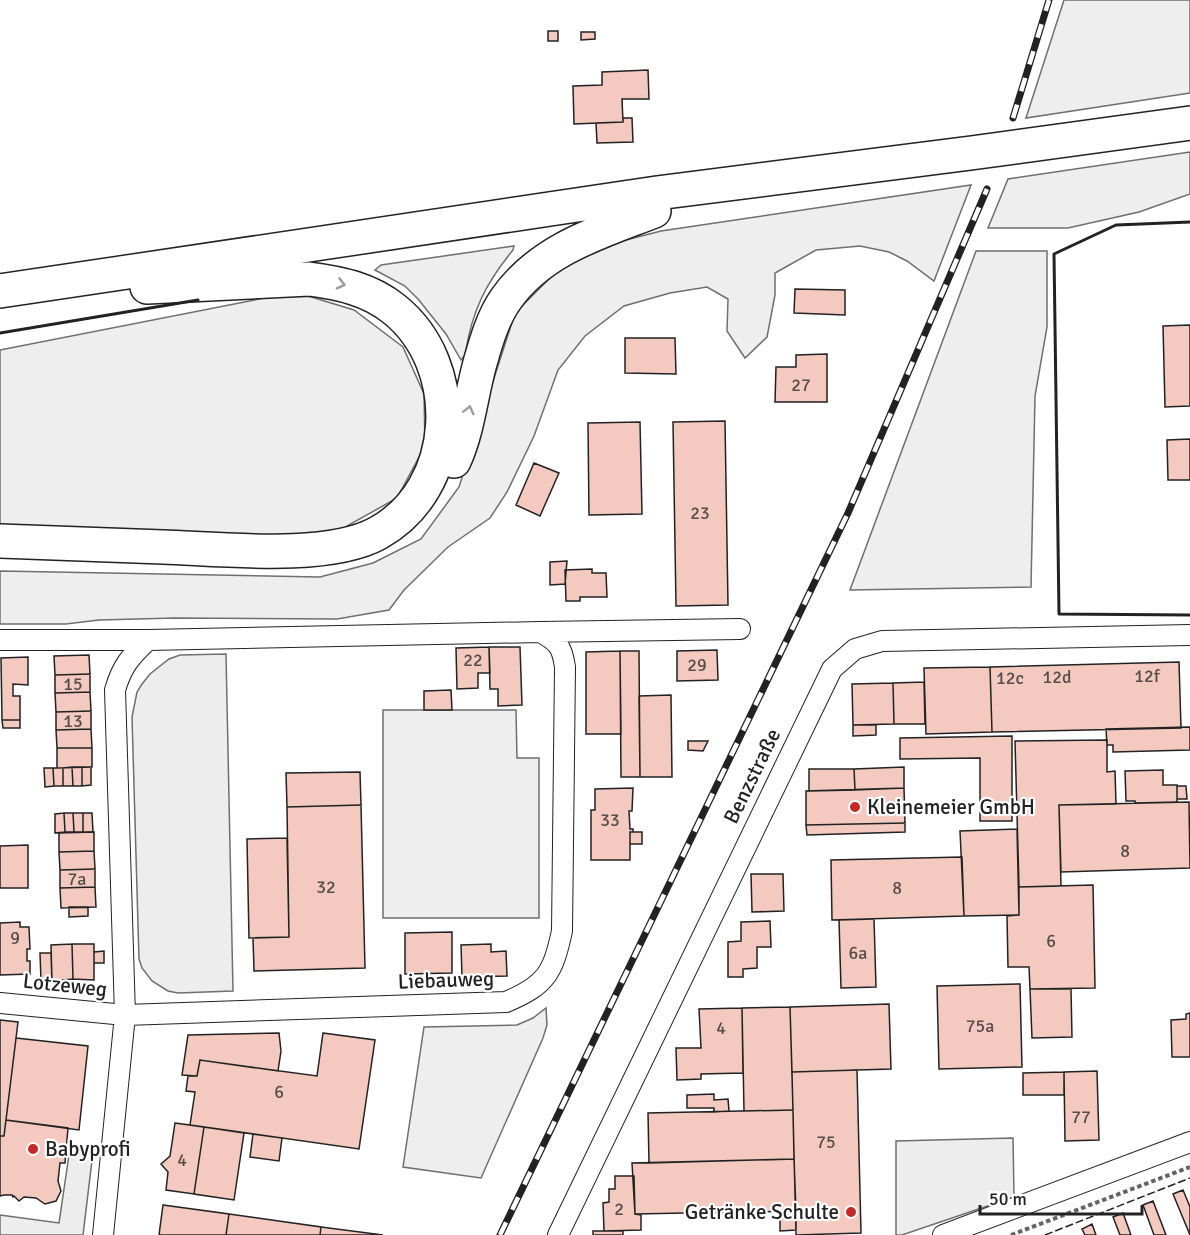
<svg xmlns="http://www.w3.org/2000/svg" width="1190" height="1235" viewBox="0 0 1190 1235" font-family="Signika,sans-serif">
	<rect width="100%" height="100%" fill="#fff"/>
	<path fill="#eee" stroke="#6f6f6f" stroke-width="1.5" d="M1064,0h126v93l-164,25z
		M1190,152v42l-51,18 -71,16h-80l20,-49z
		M971,185l-37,96 -27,-20 -18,-9 -29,-6 -44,4 -41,23v22l-8,42 -22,21 -18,-27 1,-32 -21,-12 -37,6 -46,13 -39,30 -27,34 -24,66 -27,56 -17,26 -42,29 -44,43 -15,20 -52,9 -162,-1 -76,2 -33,4h-66v-53l320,6 53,-14 48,-24 38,-52 56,-174 60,-60 86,-22z
		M514,246l-1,4c-28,34 -41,61 -48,105l-4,5 -15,-26 -28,-35 -13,-13 -30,-16 6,-5z
		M976,251h71v76l-12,69 -4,191 -181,3z
		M295,292l59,18 49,37 21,47 1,52 -28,52 -57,32 -87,12 -253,-9v-183z
		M383,710h133l1,48h22v160h-156z
		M546,1008l1,17 -4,13 -62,140 -78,-11 21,-140 93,-2 16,-7z"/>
	<path fill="#ededed" stroke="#6f6f6f" stroke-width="1.5" d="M226,654l7,337 -55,2 -10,-2 -16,-10 -10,-13 -3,-9 -7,-242 5,-25 5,-8 8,-10 19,-15 11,-4z
		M1013,1138l1,59 -112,38h-6v-94z
		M70,1148l23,4 -10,83h-83v-20l59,8z"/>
	<path fill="#f3c9c0" stroke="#222" stroke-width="1.5" d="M548,31h10v10h-10z
		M581,32h14v7l-14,1z
		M648,70l1,29h-27l1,23 -49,2 -1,-38 29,-1v-13z
		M623,118h9l1,24 -36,1 -1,-20 27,-1z
		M795,289l50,1v25l-51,-2z
		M1190,325v81l-25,1 -2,-81z
		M625,338h50l1,36 -51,-1z
		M827,354v48h-52l1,-35h20v-12z
		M725,421l3,184 -52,1 -3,-184z
		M640,422l2,92 -53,1 -1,-92z
		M1190,439v41h-22l-1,-40z
		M534,463l25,10 -19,43 -24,-11z
		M567,561l-2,23 -15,1v-23z
		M592,569v4h14l1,24h-27v4h-14l-1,-31z
		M489,647h31l2,58 -24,1v-17h-8z
		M489,647l1,26h-12v15l-21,1 -1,-41z
		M717,650l1,30 -41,1v-30z
		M620,651l1,83h-35v-82z
		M620,651h19l1,126h-19z
		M89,655l1,19 -35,1 -1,-19z
		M28,657v28l-15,-1v12h7v24h-18l-1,-62z
		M1179,662l2,66 -189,4 -2,-65z
		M990,667l2,65 -66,2 -2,-66z
		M90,674v18l-35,1v-18z
		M924,682l1,42h-31l-1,-41z
		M893,683l1,41 -41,1 -1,-41z
		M451,690l1,20h-28v-19z
		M90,692l1,19 -35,1 -1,-19z
		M671,695l1,82h-32l-1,-81z
		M91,711v18l-35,1v-18z
		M2,720h18v8h-17z
		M853,725h23v10l-23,1z
		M1190,727v23l-77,2v-7h-6l-1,-16z
		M91,729l1,19h-35l-1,-18z
		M1012,736v85h-32v-63l-80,1v-21z
		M1107,740v32l8,-1 1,33 -57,1 2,81 -42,1 -4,-146z
		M688,741h20l-5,10 -15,-1z
		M57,748h35v19l-35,1z
		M72,767h10v19h-9z
		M72,767l1,19h-10v-18z
		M82,767h9v18l-9,1z
		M904,767v21l-49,2 -1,-21z
		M44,768h9l1,18 -9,1z
		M53,768h10v18h-9z
		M809,769h45l1,21 -46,1z
		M1163,770v15h14v17l-42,1v-2h-9l-1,-30z
		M360,772l1,33 -74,2 -1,-34z
		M1177,786h9l1,13h-10z
		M633,788l-1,23h-3l1,18h3v3h-3v28h-39v-50h4v-21z
		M904,788l1,35 -99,2v-34z
		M1189,802l1,66 -129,4 -2,-67z
		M361,805l4,163 -111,3 -1,-33 36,-1 -2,-130z
		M64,813h9l1,19h-9z
		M64,813l1,19 -10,1v-19z
		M73,813h10v19h-9z
		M83,813h9l1,19h-10z
		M905,823v9l-98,3 -1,-10z
		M1017,829l2,86 -55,1 -4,-85z
		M94,832v19l-35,1v-19z
		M630,832h12v12h-12z
		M287,838l2,99 -40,1 -2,-99z
		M28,845v43h-28v-42z
		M94,851l1,18 -35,1 -1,-18z
		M962,857l2,59 -132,4 -1,-60z
		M95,869v18l-35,1v-18z
		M751,874h32l1,37 -32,1z
		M1093,885l2,103 -65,1 -1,-22h-21l-1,-51 12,-1v-28z
		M95,887l1,20 -35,1 -1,-20z
		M69,907h19v9l-19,1z
		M874,919l2,68 -35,1 -2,-68z
		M770,921l1,26h-14v21l-14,1v8h-15v-35l13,-1v-19z
		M20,922v5h9l1,22h-3v12h3v13l-30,1v-52z
		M452,932v41l-47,1v-41z
		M72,944h22v36l-21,-1z
		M72,944l1,35 -21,2 -1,-36z
		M491,944v8l15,-1 1,25 -45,1 -1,-32z
		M104,951v12h-10v-11z
		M40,953h11l1,28h-11z
		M1020,984l2,83 -83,2 -2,-83z
		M1030,989h41l1,48 -40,1z
		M889,1004l2,65 -99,3 -2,-65z
		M790,1007l3,103 -49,1 -2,-103z
		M742,1008l1,65 -42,1v5l-24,1 -1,-32h25l-2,-39z
		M1190,1013v44h-18l-1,-37 15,-1v-5z
		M0,1020l18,2 -14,114h-4z
		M279,1033l2,18 -3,20 -78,-11 -3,16 -15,-1 6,-40z
		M323,1033l52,7 -16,109 -169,-24 5,-33 -9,-1 2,-15h9l3,-16 117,16z
		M16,1038l72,8 -9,84 -73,-10z
		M857,1070l4,163 -65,2 -4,-163z
		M1097,1071l2,69 -34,1 -1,-69z
		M1064,1072v23h-41v-22z
		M714,1094v6l14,-1 1,12 -15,1v-4h-27v-13z
		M793,1110l1,49 -145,4 -1,-50z
		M6,1120l62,8 -3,35h-5l-2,18 3,10 -5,10 -11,3 -9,-6 -12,-1 -5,4 -5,-5 -1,1 -1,-2h-8l-4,1v-60h4z
		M175,1123l29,4 -10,67 -28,-4 2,-18 -7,-8 9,-8z
		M204,1127l40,6 -10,67 -40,-6z
		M253,1134l29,4 -3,23 -29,-4z
		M794,1159l2,52 -161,3 -3,-51z
		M615,1176h19l1,38 6,1v15l-37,1 -1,-28 6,-1v-13h6z
		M1183,1190l7,17v28l-17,-41z
		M1153,1201l13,34h-12l-11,-30z
		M163,1205l66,9 -3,21h-67z
		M796,1211v19l-16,1v-19z
		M1123,1213l8,22h-11l-7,-18z
		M229,1214l92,13 -1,8h-94z
		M1092,1224l4,11h-11l-3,-6z
		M321,1227l62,8h-63z
		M593,1231h30v4h-30z"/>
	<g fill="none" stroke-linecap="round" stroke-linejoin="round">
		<defs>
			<path id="minor" d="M540,632l200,-3
				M0,640h148
				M0,1003l125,12 381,-13c41,-17 47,-30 56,-71l3,-264c-3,-21 -7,-25 -25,-35l-392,8c-18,17 -26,26 -33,50l10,325 -22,220
				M558,1235l274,-566 23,-20 27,-8 308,-6
				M943,1235l247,-93"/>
			<path id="trunk" d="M0,291l657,-98 314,-40 219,-30
				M454,461c14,-30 17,-66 26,-98 6,-21 13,-46 26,-64 35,-50 94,-67 148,-88
				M0,541c54,2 109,4 163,6 58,2 165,14 215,-14 81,-45 86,-168 16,-224 -25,-20 -54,-26 -85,-30l-162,8"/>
		</defs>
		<use href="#minor" stroke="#222" stroke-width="22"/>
		<use href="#trunk" stroke="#222" stroke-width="36"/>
		<path stroke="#646464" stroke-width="4" stroke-dasharray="4.5 3" stroke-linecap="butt" d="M1011,1235l179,-68"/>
		<use href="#minor" stroke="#fff" stroke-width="20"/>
		<use href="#trunk" stroke="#fff" stroke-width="33"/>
		<defs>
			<path id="rail" d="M1013,118l36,-118
				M500,1235l348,-722 139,-324"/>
		</defs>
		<use href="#rail" stroke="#222" stroke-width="7"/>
		<use href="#rail" stroke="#fff" stroke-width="4.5" stroke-dasharray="14" stroke-linecap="butt"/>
		<path stroke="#222" stroke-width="1.5" stroke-dasharray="8 3" stroke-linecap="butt" d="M1045,1235l145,-57"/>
		<path stroke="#222" stroke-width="3" d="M1190,222l-74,3 -62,29 5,360 131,1
			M0,333l198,-33"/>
	</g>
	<defs><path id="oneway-chevron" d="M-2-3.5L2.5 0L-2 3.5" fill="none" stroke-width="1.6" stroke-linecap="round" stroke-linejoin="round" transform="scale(1.5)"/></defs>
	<g stroke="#9c9c9c">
		<use href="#oneway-chevron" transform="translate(341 284) rotate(14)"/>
		<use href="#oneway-chevron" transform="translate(469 410) rotate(-76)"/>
	</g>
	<g fill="#c62828" stroke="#fff" stroke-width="2">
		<circle cx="855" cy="807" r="6"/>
		<circle cx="33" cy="1149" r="6"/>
		<circle cx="851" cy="1212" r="6"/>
	</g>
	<g text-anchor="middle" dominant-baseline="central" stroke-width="4.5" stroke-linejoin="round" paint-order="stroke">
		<g font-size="18" fill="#564c4a">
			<text x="801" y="385">27</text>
			<text x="700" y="513">23</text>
			<text x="473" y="660">22</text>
			<text x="697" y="665">29</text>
			<text x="1147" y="676">12f</text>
			<text x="1057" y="677">12d</text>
			<text x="1010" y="678">12c</text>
			<text x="73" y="684">15</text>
			<text x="73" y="721">13</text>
			<text x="610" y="820">33</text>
			<text x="1125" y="851">8</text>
			<text x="77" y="879">7a</text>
			<text x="326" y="887">32</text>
			<text x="897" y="888">8</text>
			<text x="15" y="938">9</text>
			<text x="1051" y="941">6</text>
			<text x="858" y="953">6a</text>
			<text x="980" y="1026">75a</text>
			<text x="721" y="1028">4</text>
			<text x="279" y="1092">6</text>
			<text x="1081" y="1117">77</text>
			<text x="826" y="1142">75</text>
			<text x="182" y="1160">4</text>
			<text x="619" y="1209">2</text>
		</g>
		<g font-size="21" fill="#222" stroke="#fff">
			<text transform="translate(752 776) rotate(-64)">Benzstraße</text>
			<text transform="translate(446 980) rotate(-2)">Liebauweg</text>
			<text transform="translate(65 985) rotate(6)">Lotzeweg</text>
		</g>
		<g font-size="21" fill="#222" stroke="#fff" text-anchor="start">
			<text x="867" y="807">Kleinemeier GmbH</text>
			<text x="45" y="1149">Babyprofi</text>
			<text x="839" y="1212" text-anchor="end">Getränke Schulte</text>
		</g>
	</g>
	<path d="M980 1205v9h162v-9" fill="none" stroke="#222222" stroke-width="3"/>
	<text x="989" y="1205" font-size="18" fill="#222222" stroke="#ffffff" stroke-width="4.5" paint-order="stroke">50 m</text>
</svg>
